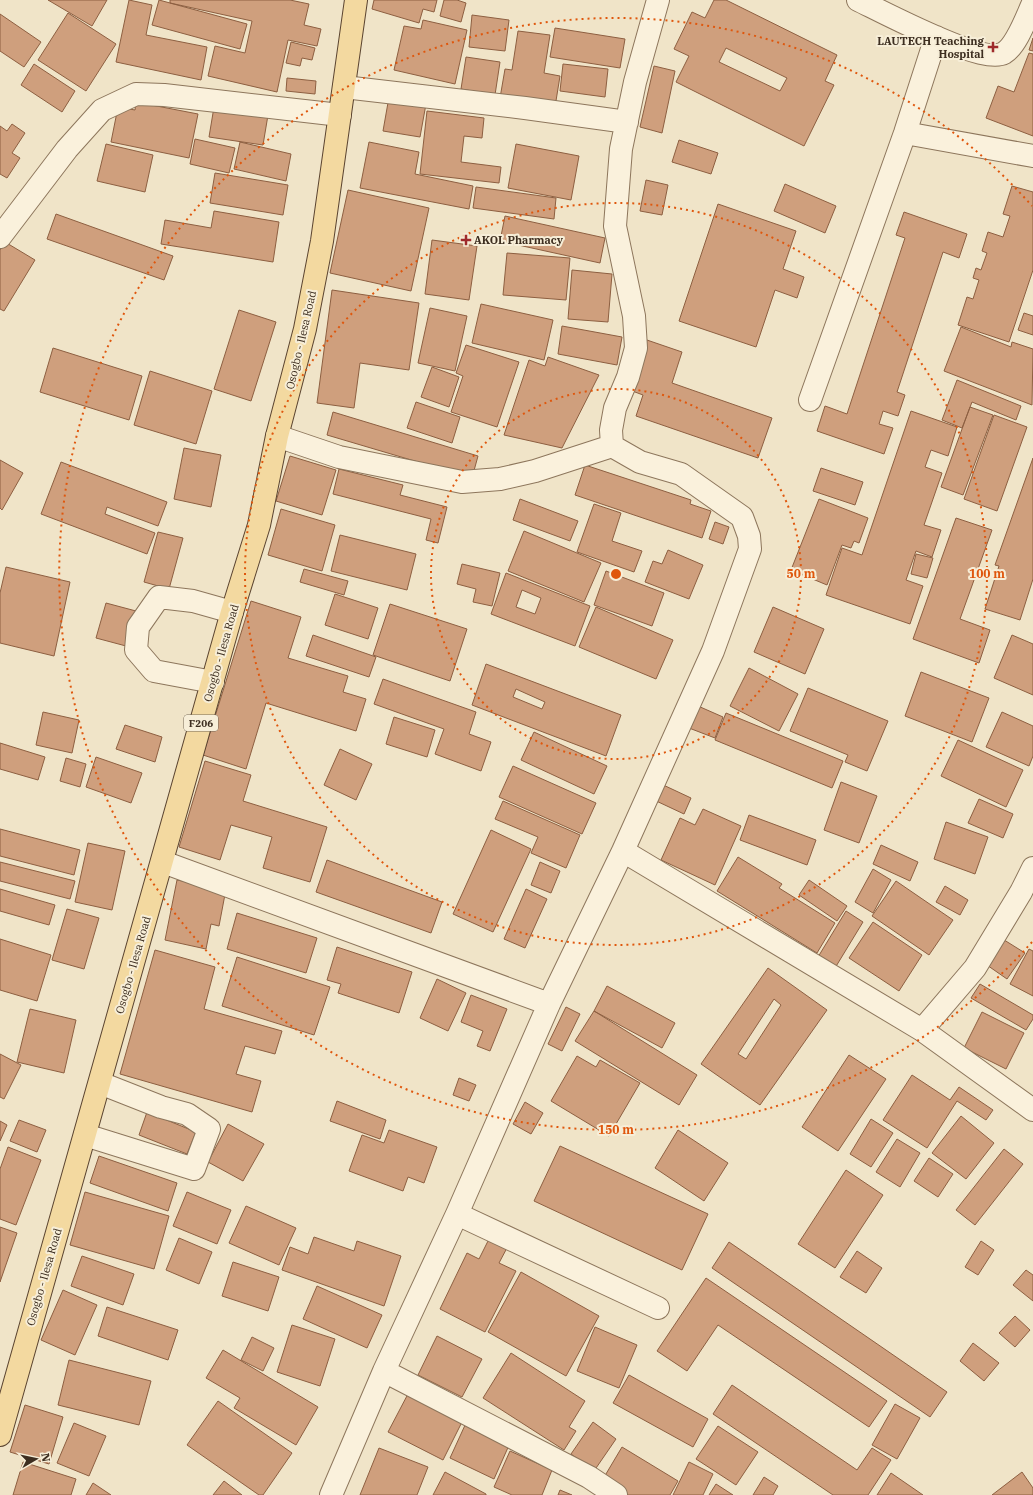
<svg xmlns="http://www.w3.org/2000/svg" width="1033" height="1495" viewBox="0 0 1033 1495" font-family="'IBM Plex Serif',serif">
	<rect width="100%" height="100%" fill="#f0e4c8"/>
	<path fill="#cf9f7d" stroke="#8d5f41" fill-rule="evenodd" d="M48,0h59l-15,26z
		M129,0l23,5 -6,30 61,12 -6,33 -85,-18z
		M159,0l88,24 -7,25 -88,-24z
		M170,0h120l19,4 -5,21 17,4 -4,17 -29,-6 -11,52 -69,-16 7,-30 30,7 7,-32 -82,-18z
		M374,0h63l-3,12 -11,-3 -4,14 -47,-14z
		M444,0h13l9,3 -5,19 -21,-6z
		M714,0h12l111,55 -12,26 9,4 -30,61 -128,-64 13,-26 -15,-7 18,-37 13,6zM726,48l61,30 -7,13 -61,-29z
		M68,13l48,31 -30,47 -48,-31z
		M0,14l41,28 -17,25 -24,-16z
		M472,15l37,5 -4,31 -36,-4z
		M423,20l44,10 -12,54 -61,-14 10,-44 17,3z
		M555,28l70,11 -5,29 -70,-11z
		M518,31l32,4 -6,38 16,3 -5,31 -55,-9 5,-29 7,1z
		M1033,38v13l-4,-1z
		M291,42l24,6 -3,12 -10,-2 -2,8 -14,-3z
		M1029,53l4,1v82l-47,-18 12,-32 16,6z
		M466,57l34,5 -5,33 -34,-6z
		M34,64l41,27 -13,21 -41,-27z
		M563,64l45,5 -3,28 -45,-6z
		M654,66l21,5 -13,62 -22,-6z
		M287,78l29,3 -1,13 -29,-3z
		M389,97l37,7 -6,33 -37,-6z
		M136,102l62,12 -9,44 -78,-16 7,-35 17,3z
		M214,107l54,8 -5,30 -54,-8z
		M427,111l57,7 -2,20 -18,-2 -3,26 40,5 -2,16 -79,-9z
		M12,124l13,9 -13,20 8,5 -13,20 -7,-4v-48l7,5z
		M195,139l40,9 -6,25 -39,-9z
		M679,140l39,13 -7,21 -39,-12z
		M240,142l51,12 -5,27 -52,-12z
		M369,142l50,10 -4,22 58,12 -4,23 -109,-21z
		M106,144l47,11 -8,37 -48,-11z
		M516,144l63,12 -8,44 -63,-12z
		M215,173l73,12 -5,30 -73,-12z
		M646,180l22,5 -6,30 -22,-4z
		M785,184l51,22 -11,27 -51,-22z
		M1012,186l21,6v78l-24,72 -51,-17 9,-28 6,2 6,-19 -6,-2 3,-10 5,2 6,-17 -5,-2 6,-19 15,5 7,-21 -7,-2z
		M476,187l80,11 -2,21 -81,-11z
		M348,190l81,18 -18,83 -81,-18z
		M718,204l78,27 -13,38 21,8 -7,21 -22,-8 -19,57 -77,-26z
		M214,211l65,11 -6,40 -112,-18 4,-24 46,8z
		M904,212l63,22 -8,24 -16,-6 -46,140 8,3 -7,21 -15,-5 -4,13 14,4 -9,26 -67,-23 8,-25 22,8 58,-176 -9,-3z
		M56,214l117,42 -9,24 -117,-41z
		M505,216l100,22 -5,25 -100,-22z
		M432,240l45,6 -8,54 -44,-6z
		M5,242l30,18 -31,51 -4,-2v-59z
		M507,253l63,5 -4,42 -63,-5z
		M572,270l40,4 -4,48 -40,-3z
		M332,290l87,13 -10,67 -49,-7 -6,45 -37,-5z
		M481,304l72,16 -9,40 -72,-17z
		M430,308l37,8 -12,55 -37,-8z
		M239,310l37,12 -25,79 -37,-12z
		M1024,313l9,3v19l-15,-5z
		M562,326l60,11 -5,28 -59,-11z
		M961,327l50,20 1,-5 21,7 -1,56 -88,-34z
		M644,339l38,13 -10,31 100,35 -14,40 -122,-42 7,-21 -16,-6z
		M466,345l53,17 -22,65 -46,-15 12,-36 -7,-3z
		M53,348l89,28 -13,44 -89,-28z
		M548,357l51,18 -37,73 -58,-13 25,-75 16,6z
		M432,367l27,10 -10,30 -28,-10z
		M150,371l62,20 -16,53 -62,-19z
		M957,380l64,26 -5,14 -44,-18 -10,26 -20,-8z
		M416,402l44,15 -8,26 -45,-15z
		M970,407l23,8 -30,80 -22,-8z
		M911,411l46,16 -9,29 -17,-6 -6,17 17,6 -18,52 17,5 -9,27 -16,-6 -10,29 17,6 -13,38 -84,-29 16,-47 20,7z
		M333,412l145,44 -6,22 -145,-43z
		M994,415l33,12 -30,84 -33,-12z
		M184,448l37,7 -10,52 -37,-8z
		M290,456l46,14 -14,45 -46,-14z
		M1033,458v121l-13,41 -35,-11 14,-43 -4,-1z
		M0,460l23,13 -21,37 -2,-2z
		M61,462l106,40 -9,24 -51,-19 -2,7 50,19 -8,21 -106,-40z
		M585,465l106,35 -1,4 21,7 -9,27 -127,-43z
		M821,468l42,14 -8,23 -42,-14z
		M339,469l64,16 -3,10 47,12 -9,36 -12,-3 5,-21 -98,-25z
		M520,499l58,22 -8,20 -57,-21z
		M819,499l49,19 -9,25 -5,-2 -3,7 -9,-3 -15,40 -36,-15z
		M594,504l27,9 -9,28 30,10 -8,21 -57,-20z
		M281,509l54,16 -13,46 -54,-16z
		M956,518l36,12 -32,89 30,11 -11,33 -66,-24z
		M715,522l14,5 -6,17 -14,-5z
		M524,531l77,32 -17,39 -76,-31z
		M158,532l25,6 -14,51 -25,-7z
		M340,535l76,19 -9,36 -76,-19z
		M668,550l35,15 -14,34 -44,-17 8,-21 9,3z
		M916,554l17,4 -6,20 -16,-4z
		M462,564l38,9 -8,33 -19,-4 3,-13 -19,-5z
		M6,567l64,15 -16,74 -54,-13v-50z
		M304,569l44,12 -4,14 -44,-13z
		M606,571l58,22 -12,33 -58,-21z
		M506,573l84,33 -15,40 -84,-32zM522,590l19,8 -6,16 -19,-7z
		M335,594l43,14 -10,31 -43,-14z
		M251,601l50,16 -13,41 60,18 -5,16 23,7 -10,32 -90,-28 -20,66 -43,-14z
		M106,603l30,8 -10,35 -30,-8z
		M390,604l77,25 -17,52 -77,-26z
		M596,607l77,33 -17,39 -77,-32z
		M773,607l51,22 -19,45 -51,-22z
		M313,635l63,22 -7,20 -63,-21z
		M1012,635l21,9v51l-39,-17z
		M486,664l135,51 -15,41 -134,-51zM516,689l29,13 -3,7 -29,-12z
		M749,668l49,26 -19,37 -49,-25z
		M921,672l68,26 -17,44 -67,-26z
		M383,679l93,33 -7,22 22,8 -10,29 -46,-17 9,-25 -70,-25z
		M808,688l80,33 -21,50 -22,-9 3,-7 -58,-24z
		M698,706l25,11 -8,21 -26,-10z
		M43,712l36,8 -7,33 -36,-8z
		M1002,712l31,14v30l-4,10 -43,-19z
		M726,713l117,48 -11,27 -117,-48z
		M394,717l41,13 -8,27 -41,-13z
		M125,725l37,12 -7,25 -39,-13z
		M534,732l73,34 -13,28 -73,-34z
		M958,740l65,30 -17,37 -65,-31z
		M0,743l45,14 -7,23 -38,-11z
		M340,749l32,15 -16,36 -32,-15z
		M96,757l46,16 -11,30 -45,-16z
		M66,758l20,6 -6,23 -20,-6z
		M205,761l46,14 -8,26 84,26 -17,55 -47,-14 9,-31 -41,-12 -11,35 -41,-13z
		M513,766l83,37 -14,31 -83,-37z
		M841,782l36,14 -18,47 -35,-13z
		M659,783l32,15 -7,16 -32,-15z
		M979,799l34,15 -10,24 -35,-15z
		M503,801l77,34 -14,33 -35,-15 7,-16 -43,-18z
		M703,809l38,17 -26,59 -54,-25 19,-42 15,7z
		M749,815l67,25 -9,25 -67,-25z
		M946,822l42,15 -13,37 -41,-15z
		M0,829l80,21 -6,25 -74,-19z
		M491,830l40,19 -38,83 -40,-18z
		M88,843l37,8 -13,59 -37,-8z
		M881,845l37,17 -8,19 -37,-17z
		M738,857l44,27 -3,4 56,35 -18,30 -100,-62z
		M327,860l115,42 -11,31 -115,-41z
		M0,862l75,19 -5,18 -70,-18z
		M540,862l20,9 -9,22 -20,-8z
		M873,869l18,11 -18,33 -18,-11z
		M177,880l49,9 -7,37 -8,-2 -5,25 -41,-9z
		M809,880l38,26 -10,15 -38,-26z
		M896,881l57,39 -24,35 -57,-39z
		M945,886l23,14 -8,15 -24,-13z
		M0,889l55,16 -6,20 -49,-14z
		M526,889l21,10 -22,49 -21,-9z
		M67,909l32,9 -15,51 -32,-9z
		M846,911l17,11 -28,46 -17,-11z
		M237,913l80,25 -11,35 -79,-24z
		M873,922l49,33 -23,36 -50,-33z
		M1001,938l24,15 -18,26 -23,-16z
		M0,939l51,16 -14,46 -37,-11z
		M337,947l75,25 -13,41 -61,-20 3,-9 -14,-4z
		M1029,949l4,2v45l-23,-12z
		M155,950l60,17 -11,42 78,22 -7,23 -30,-8 -9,28 25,7 -9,31 -132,-38z
		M237,957l93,30 -16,48 -92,-29z
		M768,968l59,42 -67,95 -59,-41zM774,999l7,6 -35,54 -8,-5z
		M437,979l29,14 -18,38 -28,-13z
		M980,984l53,31v4l-7,11 -55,-32z
		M607,986l68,37 -13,25 -68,-37z
		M471,995l36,14 -17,42 -13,-5 6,-15 -22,-9z
		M566,1007l14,7 -18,37 -14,-7z
		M30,1009l46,11 -12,53 -47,-11z
		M594,1011l103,64 -18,30 -104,-64z
		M982,1012l42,21 -18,36 -42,-21z
		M0,1054l21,11 -17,34 -4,-2z
		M849,1055l37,24 -48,72 -36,-24z
		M577,1056l19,11 4,-7 40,23 -31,53 -58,-35z
		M912,1075l38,25 9,-13 34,23 -7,10 -29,-19 -30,47 -44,-28z
		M459,1078l17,7 -7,16 -16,-6z
		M337,1101l49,19 -6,19 -50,-18z
		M525,1102l18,11 -12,21 -18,-10z
		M147,1112l49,20 -9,22 -48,-19z
		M961,1116l33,27 -28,36 -34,-26z
		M871,1119l22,14 -22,34 -21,-13z
		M19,1120l27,10 -9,22 -27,-11z
		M0,1121l7,4 -7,16z
		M228,1124l36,20 -21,37 -35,-19z
		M389,1130l48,17 -13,36 -16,-6 -5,14 -54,-20 13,-36 22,8z
		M678,1130l50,33 -24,38 -49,-33z
		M897,1139l23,14 -20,34 -24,-15z
		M560,1146l148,68 -26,56 -148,-69z
		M8,1147l33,13 -25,65 -16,-6v-50z
		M1004,1149l19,15 -48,61 -19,-15z
		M99,1156l78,27 -9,28 -78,-28z
		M929,1158l24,16 -15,23 -24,-16z
		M846,1170l37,25 -48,73 -37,-24z
		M85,1192l84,24 -15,53 -84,-24z
		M187,1192l44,18 -14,34 -44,-18z
		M246,1206l50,22 -17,37 -50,-22z
		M0,1227l17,6 -17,49z
		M314,1237l40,14 3,-10 44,15 -17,50 -102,-36 8,-23 18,7z
		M490,1237l18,9 -9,17 17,8 -31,61 -45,-23 27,-56 12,6z
		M179,1238l33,14 -13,32 -33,-14z
		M981,1241l13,9 -16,25 -13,-8z
		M729,1242l218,150 -17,25 -218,-149z
		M857,1251l25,17 -16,25 -26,-16z
		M82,1256l52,18 -11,31 -52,-19z
		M233,1262l46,15 -11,34 -46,-15z
		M1026,1270l7,5v26l-20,-16z
		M521,1272l78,44 -33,60 -78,-44z
		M706,1278l181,123 -18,26 -151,-102 -31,46 -30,-20z
		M317,1286l65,29 -15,33 -64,-29z
		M63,1290l34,15 -22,50 -34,-15z
		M107,1307l71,23 -10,30 -70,-24z
		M1015,1316l15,14 -15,17 -16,-14z
		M292,1325l43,14 -15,47 -43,-14z
		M595,1327l42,18 -18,43 -42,-17z
		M437,1336l45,23 -20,38 -44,-22z
		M252,1337l22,11 -11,23 -22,-11z
		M973,1343l26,20 -15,18 -24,-20z
		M223,1350l95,57 -22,38 -62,-37 6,-10 -34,-20z
		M511,1353l74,48 -16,26 7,4 -12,19 -81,-52z
		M69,1360l82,21 -12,44 -81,-20z
		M629,1375l79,44 -15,28 -80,-44z
		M732,1385l125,85 15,-22 19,12 -23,35h-35l-120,-81z
		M409,1392l54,28 -20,40 -55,-28z
		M218,1401l74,52 -29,42h-4l-72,-50z
		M895,1404l25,14 -23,41 -25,-14z
		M25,1405l38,12 -14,47 -39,-12z
		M593,1422l23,17 -22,32 -23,-17z
		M74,1423l32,13 -17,40 -32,-13z
		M466,1423l44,20 -16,36 -44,-21z
		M718,1426l40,26 -22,33 -40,-26z
		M622,1447l56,34 -8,14h-52l-18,-11z
		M379,1448l49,19 -11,28h-57z
		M510,1451l42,19 -10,25h-30l-18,-8z
		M23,1462l53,17 -5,16h-58z
		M689,1462l24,12 -10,21h-30z
		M445,1472l41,22v1h-53z
		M1022,1472l11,16v7h-41z
		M891,1473l32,22h-46z
		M764,1477l14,9 -5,9h-20z
		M224,1481l18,14h-29z
		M93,1483l18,12h-25z
		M716,1484l17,11h-24z
		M560,1490l12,5h-14z"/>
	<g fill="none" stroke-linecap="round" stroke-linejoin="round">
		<defs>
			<path id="minor" d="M858,0c25,12 124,65 146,53 13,-8 23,-37 29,-50
				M344,87l181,21 102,14
				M905,133l128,23
				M0,237l67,-88 35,-39 34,-16 28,1 176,20
				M810,400l95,-267 31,-96
				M277,436l62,21 123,25 38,-3 35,-8 77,-25 28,16 41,12 61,43 7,19 1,13 -37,102 -90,200 -74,153 -92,210 -73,157 -53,124
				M612,446l-1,-16 4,-22 13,-31 8,-29 -2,-32 -19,-90 6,-77 14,-67 23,-82
				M213,682l-59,-11 -18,-21 2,-23 21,-30 34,4 39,11
				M623,851l299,179 111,80
				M163,862l386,142
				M922,1030l53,-62 46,-76 12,-24
				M85,1135l109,34 15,-40 -22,-15 -26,-7 -61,-24
				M457,1214l201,94
				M384,1371l205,106 27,18"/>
			<path id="major" d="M0,1435l232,-823 27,-87 18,-89 28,-107 17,-88 34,-241"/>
		</defs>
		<use href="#minor" stroke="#8d765c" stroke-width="24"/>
		<use href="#major" stroke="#5b4430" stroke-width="24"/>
		<use href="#minor" stroke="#faf1dc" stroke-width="22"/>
		<use href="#major" stroke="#f3d9a0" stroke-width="22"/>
	</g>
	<g fill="none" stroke="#df570d" stroke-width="2" stroke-dasharray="2 4">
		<circle cx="616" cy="574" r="185"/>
		<circle cx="616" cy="574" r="371"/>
		<path d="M1032 942A556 556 0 1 1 1032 206"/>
	</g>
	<g fill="#9e2a2b" stroke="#f7eed8" stroke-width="1.5">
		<path d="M991 41h4v4h4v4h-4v4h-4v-4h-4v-4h4z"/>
		<path d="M464 234h4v4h4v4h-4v4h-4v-4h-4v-4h4z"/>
	</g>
	<g text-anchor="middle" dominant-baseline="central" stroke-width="4" stroke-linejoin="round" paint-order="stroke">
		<rect fill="#f7eed8" stroke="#756857" stroke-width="1" x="184" y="715" width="34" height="16" rx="3"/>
		<g font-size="10" font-weight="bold" fill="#3d2e20">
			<text x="201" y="723">F206</text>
		</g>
		<g font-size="11" font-weight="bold" fill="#3d2e20" stroke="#f7eed8" text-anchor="end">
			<text x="984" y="41">LAUTECH Teaching<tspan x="984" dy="13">Hospital</tspan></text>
			<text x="474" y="240" text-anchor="start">AKOL Pharmacy</text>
		</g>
		<g font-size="11" fill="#3d2e20" stroke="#f7eed8">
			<text transform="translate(301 340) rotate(-77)">Osogbo - Ilesa Road</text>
			<text transform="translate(221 653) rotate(-74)">Osogbo - Ilesa Road</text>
			<text transform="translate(133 965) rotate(-74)">Osogbo - Ilesa Road</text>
			<text transform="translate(44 1277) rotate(-74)">Osogbo - Ilesa Road</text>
		</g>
	</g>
	<circle cx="616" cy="574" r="6" fill="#df570d" stroke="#f7eed8" stroke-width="2"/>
	<g font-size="12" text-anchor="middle" font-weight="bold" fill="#df570d" stroke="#f7eed8" stroke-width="4" stroke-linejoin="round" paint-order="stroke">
		<text x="801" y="578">50 m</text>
		<text x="987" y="578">100 m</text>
		<text x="616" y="1134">150 m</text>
	</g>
	<g transform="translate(36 1459) rotate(81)" stroke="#f7eed8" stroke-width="3" paint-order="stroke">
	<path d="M0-3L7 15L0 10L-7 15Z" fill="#3d2e20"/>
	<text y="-6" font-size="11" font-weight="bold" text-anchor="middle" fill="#3d2e20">N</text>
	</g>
</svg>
